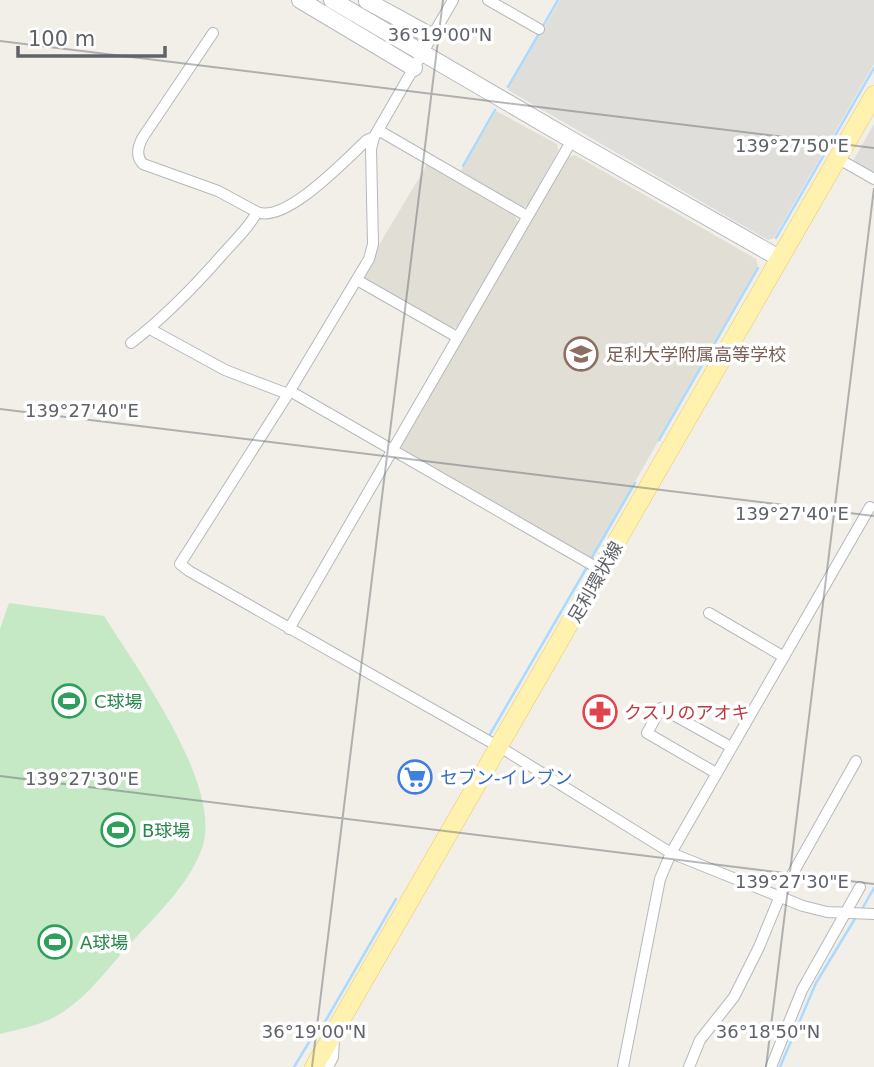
<svg xmlns="http://www.w3.org/2000/svg" width="874" height="1067" viewBox="0 0 874 1067" font-family="'DejaVu Sans','Noto Sans JP',sans-serif">
	<rect width="100%" height="100%" fill="#f1efe8"/>
	<path fill="#e0deda" d="M560,0h314v64l-100,174 -6,2 -260,-150z
		M874,124v49l-21,-12z"/>
	<path fill="#e1ded6" d="M496,111l61,33 1,7 -29,54 -7,3 -62,-36z
		M575,155l181,104 2,7 -167,293 -192,-110 167,-291z
		M428,163l87,52 3,8 -60,104 -7,1 -88,-49 10,-16 3,-13z"/>
	<path fill="#c5e8c5" d="M9,603l95,13c32,51 117,167 99,229 -12,38 -46,69 -72,98 -26,28 -49,63 -85,78 -14,6 -31,9 -46,13v-405z"/>
	<g fill="none" stroke-linecap="round" stroke-linejoin="round">
		<path stroke="#aadaff" stroke-width="2.5" d="M543,26l15,-26
			M508,87l32,-55
			M463,166l32,-56
			M776,238l98,-170
			M659,440l99,-172
			M591,559l44,-76
			M489,736l98,-169
			M862,909l12,-21
			M294,1067l17,-28 11,-12 74,-128
			M780,1067l36,-84 40,-66"/>
		<defs>
			<path id="street" d="M453,0l-79,137 -3,12 2,95 -4,15 -81,135 -108,170 9,7 319,181 163,101 132,53 24,6 47,2
				M488,0l51,29
				M213,33l-70,104c-5,9 -8,19 0,27l75,27 39,21
				M378,130l149,86
				M837,158l37,21
				M357,280l100,57
				M150,329l75,41 63,24
				M131,343c34,-26 63,-56 91,-88 12,-14 27,-27 35,-43 29,12 89,-53 110,-72l7,-3
				M290,391l311,179
				M709,613l75,44
				M289,629l283,-489
				M716,773l-69,-40 14,-25 70,39
				M328,1067l5,-10 1,-19
				M623,1067l37,-188 11,-26 199,-346
				M689,1067l11,-27 34,-43 25,-50 21,-51 76,-135
				M771,1067l31,-77 58,-103"/>
			<path id="secondary" d="M300,0l114,68
				M332,0l245,143 202,115
				M367,1l64,35"/>
			<path id="primary" d="M314,1067l560,-972"/>
		</defs>
		<use href="#street" stroke="#b5b8bc" stroke-width="12"/>
		<use href="#secondary" stroke="#b6babf" stroke-width="18"/>
		<use href="#primary" stroke="#f2c960" stroke-width="19"/>
		<use href="#street" stroke="#fff" stroke-width="10"/>
		<use href="#secondary" stroke="#fff" stroke-width="16"/>
		<use href="#primary" stroke="#fff2af" stroke-width="18"/>
	</g>
	<path fill="none" stroke="#5f6368" stroke-width="2" stroke-opacity="0.45" d="M0,41l874,107M0,409l874,107M0,776l874,108M312,1067l131,-1067M766,1067l108,-879"/>
	<defs>
		<symbol id="school-ring" viewBox="-11 -11 22 22"><circle r="9.5" fill="#fff" stroke="#8d6e63" stroke-width="1.5"/><path d="M0-5L7-2L0 1L-7-2ZM-4 1L0 2.5L4 1V4Q0 6-4 4Z" fill="#8d6e63"/></symbol>
		<symbol id="stadium-ring" viewBox="-11 -11 22 22"><circle r="9.5" fill="#fff" stroke="#2e9e5b" stroke-width="1.5"/><path d="M0-5a6.5 5 0 1 0 0 10a6.5 5 0 1 0 0-10ZM-3.5-1.8h7v3.6h-7Z" fill="#2e9e5b"/></symbol>
		<symbol id="pharmacy-ring" viewBox="-11 -11 22 22"><circle r="9.5" fill="#fff" stroke="#e0444e" stroke-width="1.5"/><path d="M-2-6h4v4h4v4h-4v4h-4v-4h-4v-4h4Z" fill="#e0444e"/></symbol>
		<symbol id="supermarket-ring" viewBox="-11 -11 22 22"><circle r="9.5" fill="#fff" stroke="#3f7fe0" stroke-width="1.5"/><path d="M-6-5.5h2.5l.6 2H6L4.5 2H-2.5L-4.4-4H-6ZM-1.5 3.2a1.3 1.3 0 1 0 .1 0ZM3 3.2a1.3 1.3 0 1 0 .1 0Z" fill="#3f7fe0"/></symbol>
	</defs>
	<g fill-rule="evenodd">
		<use href="#school-ring" x="562" y="335" width="38" height="38"/>
		<use href="#stadium-ring" x="50" y="682" width="38" height="38"/>
		<use href="#pharmacy-ring" x="581" y="693" width="38" height="38"/>
		<use href="#supermarket-ring" x="396" y="758" width="38" height="38"/>
		<use href="#stadium-ring" x="99" y="811" width="38" height="38"/>
		<use href="#stadium-ring" x="36" y="923" width="38" height="38"/>
	</g>
	<g text-anchor="middle" dominant-baseline="central" stroke-width="7" stroke-linejoin="round" paint-order="stroke">
		<g font-size="18" fill="#785e54" stroke="#fff" text-anchor="start">
			<text x="606" y="354">足利大学附属高等学校</text>
		</g>
		<g font-size="18" fill="#5f6368" stroke="#fff">
			<text transform="translate(595 582) rotate(-60)">足利環状線</text>
		</g>
		<g font-size="18" fill="#27864d" stroke="#fff" text-anchor="start">
			<text x="94" y="701">C球場</text>
			<text x="142" y="830">B球場</text>
			<text x="80" y="942">A球場</text>
		</g>
		<g font-size="18" fill="#be3a42" stroke="#fff" text-anchor="start">
			<text x="624" y="712">クスリのアオキ</text>
		</g>
		<g font-size="18" fill="#366cbe" stroke="#fff" text-anchor="start">
			<text x="440" y="777">セブン-イレブン</text>
		</g>
	</g>
	<g font-size="18" text-anchor="middle" fill="#5f6368" stroke="#fff" stroke-width="7" stroke-linejoin="round" paint-order="stroke">
		<text x="440" y="41">36°19'00"N</text>
		<text x="792" y="152">139°27'50"E</text>
		<text x="82" y="417">139°27'40"E</text>
		<text x="792" y="520">139°27'40"E</text>
		<text x="82" y="785">139°27'30"E</text>
		<text x="792" y="888">139°27'30"E</text>
		<text x="314" y="1038">36°19'00"N</text>
		<text x="768" y="1038">36°18'50"N</text>
	</g>
	<path d="M18 46v10h147v-10" fill="none" stroke="#5f6368" stroke-width="3.5"/>
	<text x="28" y="46" font-size="21" fill="#5f6368" stroke="#ffffff" stroke-width="5" paint-order="stroke">100 m</text>
</svg>
